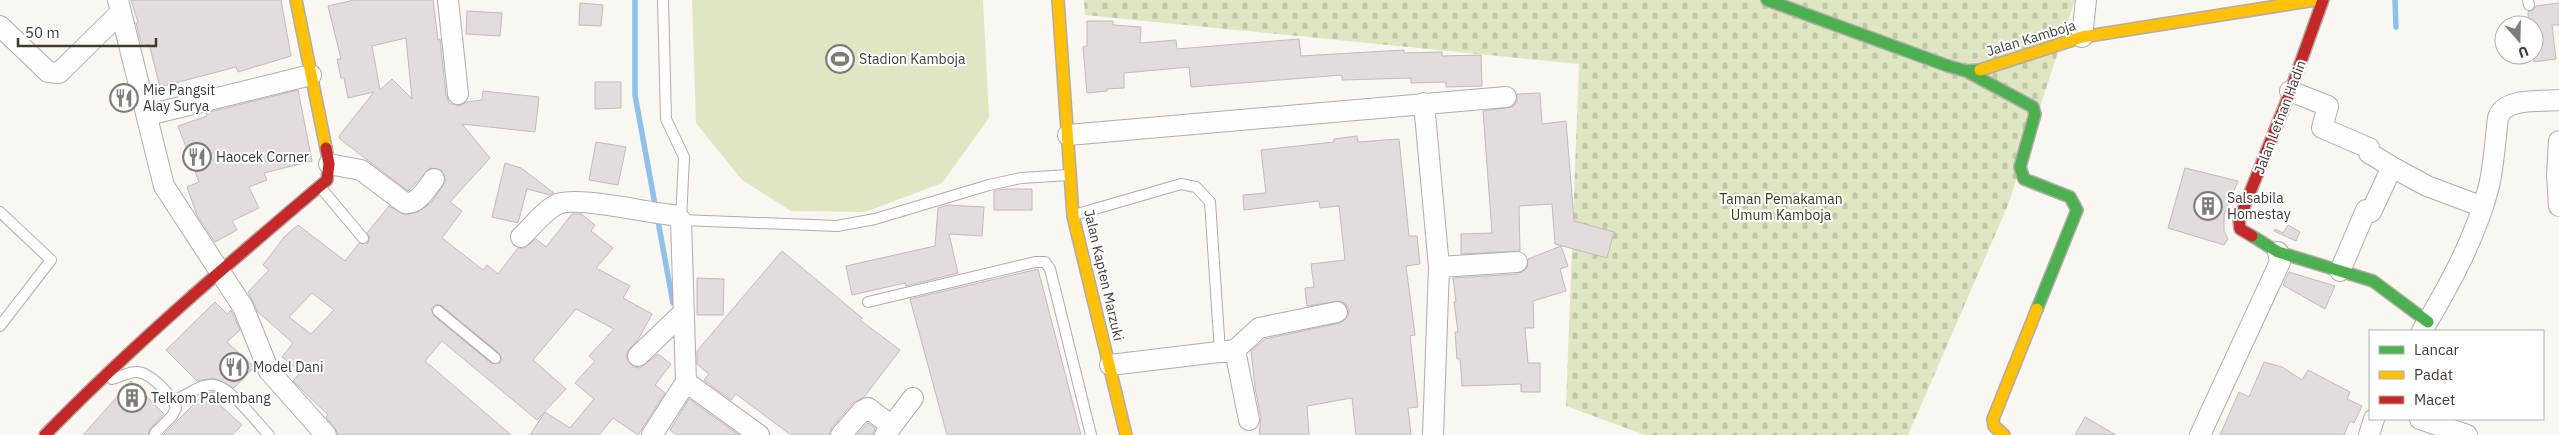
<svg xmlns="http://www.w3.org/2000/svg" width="2559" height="435" viewBox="0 0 2559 435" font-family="'IBM Plex Sans',sans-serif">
	<defs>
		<pattern id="cemetery-stones" width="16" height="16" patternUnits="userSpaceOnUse" patternTransform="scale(1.25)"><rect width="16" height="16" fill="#dee6c2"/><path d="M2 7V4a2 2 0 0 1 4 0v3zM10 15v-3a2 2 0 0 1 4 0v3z" fill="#c0c6a7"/></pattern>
	</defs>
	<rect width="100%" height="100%" fill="#faf6f2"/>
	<path fill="url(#cemetery-stones)" d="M1084,0h991l-67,205 -100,230h-263l-79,-29 13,-342 -494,-49z"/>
	<path fill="#dee6c2" d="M692,0h291l6,118 -47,65 -77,29 -74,-1 -49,-31 -46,-57z"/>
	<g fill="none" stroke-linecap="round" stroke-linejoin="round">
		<path stroke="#8ec1e9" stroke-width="5.5" d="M635,0v95l38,208
			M2395,0l1,27"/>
	</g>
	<path fill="#e2dcdd" stroke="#c0bbbc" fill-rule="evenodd" d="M131,0h150l10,56 -53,16 -2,-5 -76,20 -11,-43 -7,2 -1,-4 -5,-19 2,-1z
		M354,0h79l5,40 2,-1 6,56 3,8 10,3 8,-4 15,-2 1,-9 56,6 -4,35 -73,-8 28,34 -40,44 12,9 -20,27 41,32 4,-5 11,9 20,-26h6l12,-9 10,8 26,-33h9l14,11 -4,6 22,17 -17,20 34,18 -7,12 29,16 -13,24 -12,14v7l7,8 6,1 18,-14 13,10 -16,21 10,8 -27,42 -25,-17 -14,17h-69l15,-23 25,16 24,-29 -19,-16 20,-22 -6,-5 25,-27 -38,-20 -43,51 33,29 -29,31 -95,-79 -17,20 86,74h-173l-3,-7 -9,-11 2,-2 -35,-34 8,-9 -19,-15 11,-14 -35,-31 -10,-20 21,-22 -6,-5 22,-29 13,-11 47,36 14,-18h9l2,-6 -3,-4 22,-27 16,9 13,-3 13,-9 15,-22 -5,-11 -11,-2 -22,23 -68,-52 -1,-3 35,-44 -26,6 -4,-20h-3l-4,-19h4l-13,-53zM406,38l6,61 -20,-20 -12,11 -8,-44zM312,293l22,17 -23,24 -22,-17zM436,304l6,2 57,47 3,6 -2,4h-9l-57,-47 -3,-7z
		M580,3l23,2 -2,21 -22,-1z
		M2559,3v22h-7l4,34 -22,3v-37h-5l-1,-13 5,-2 3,-4z
		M467,11l35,2 -2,23 -34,-2z
		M1087,21h26v4l28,2 -1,16 36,-3 1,9 122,-10 2,17 103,-6v3l38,-1v4l39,-1 1,31 -36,1v-5l-35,1v-5l-69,2v-5l-151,12 -2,-20 -65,6v15l-17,1v2l-20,2 -4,-46 4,-1z
		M595,82h26v26l-26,1z
		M298,90l14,71 -48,12 3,7 -18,7 10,21 -27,13 5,9 -22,12 -18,-27 -10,-28 12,-5 -21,-56 29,-10 -1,-3z
		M1540,93l2,31 24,-3 8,100 40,11 -7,26 -52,-14 -3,-40 -33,2 1,45 -59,3v-20l31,-1 -9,-122 29,-4 5,-5v-8z
		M1357,136l1,6 41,-3 10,97h8l3,28 -14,2 9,69 -5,1 8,71 -10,1 3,27h-55l-4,-37 -45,8 2,29h-50l2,-17 -6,-30 -4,-37 14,-12 75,-16 8,-7 1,-6 -3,-6 -6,-3 -33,5 -2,-18 9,-1 -3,-23 34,-4 -6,-54 -19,2 -1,-7 -75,9 -1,-15 23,-2 -5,-43 73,-8v-3z
		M596,142l30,5 -8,38 -29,-5z
		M505,163l16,5 33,25 -4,2 -23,-6 -9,34 -26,-6z
		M2185,168l53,13 -14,34v16l4,8 -4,6 -56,-17z
		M1004,189h28v21h-38v-19z
		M947,205l37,2 -2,29 -33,-2 9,39 -52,13 -1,-3 -53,12 -6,-29 89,-20 3,-38z
		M2288,225l12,7 -4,9 -22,-10 1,-2 8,4z
		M1561,246l7,20 -8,3 6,22 -33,10 1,27h-9l3,35h12v29h-19v-8l-59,2 -2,-27h-3l-2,-27h3l-4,-30h2l-3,-24 65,-4 9,-6 1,-9z
		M782,251l80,67 -2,2 40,30 -36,47 -11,6 -21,24 -3,8h-38l-55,-41 -5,6 -27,-20 5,-6 -12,-10v-13z
		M1038,269l43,166h-134l-37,-136z
		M2289,272l46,14 -10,23 -42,-24z
		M697,278l27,1 -1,36h-26z
		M215,302l12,12 4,-4 9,20 -13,12 27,25 -20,21 -20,-10 -17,3 -31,-31z
		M2264,362l18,5 20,13 6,-10 42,22 -3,7 15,7 -8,17 -4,-2 -6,14h-124l19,-43 10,5z
		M131,381l33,33 -14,15 -2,6h-65z
		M213,392l11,6 -4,7 22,20 -10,10h-69l42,-42z
		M689,399l50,36h-62l-7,-5z
		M2085,417l31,18h-41z
		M868,423l7,5 -2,7h-16z"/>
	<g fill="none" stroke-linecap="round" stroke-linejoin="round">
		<defs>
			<path id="lane" d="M663,0l3,119 18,38 -3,63 156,6 38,-7 114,-34 32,-7 48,-3
				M2528,0l1,5
				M321,188l42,50
				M0,212l51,48 -51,66
				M1074,215l107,-31 15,3 14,15 10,150
				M868,302l167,-40h10l5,7 41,166
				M438,311l57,47
				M112,379c8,-2 16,-7 24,-7 13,-1 37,24 40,36l-4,8 -17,17
				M174,401c11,-5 28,-18 40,-16 18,3 42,37 55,50"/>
			<path id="street" d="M118,0l46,186 79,121 26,64 57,64
				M448,0l10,94
				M0,26l48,46 11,1 61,-60
				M2082,37l4,-37
				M2290,91l38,15 -6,22 47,20v5l23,14 -21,45 -5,-2 -26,61
				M1424,103l15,164 -6,168
				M148,115l163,-40
				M1068,135l438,-38
				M2559,141l-2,33 2,32
				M329,164l32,6 44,33c13,2 22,-15 29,-24
				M2392,167l35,19 56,21
				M521,237c11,-10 23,-27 37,-33 20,-8 90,9 115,11l8,5 5,162 -34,53
				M1439,267l78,-5
				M2422,331c27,-45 54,-94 67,-145 5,-22 6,-45 9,-68 6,-21 43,-16 61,-18
				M1235,350l14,70
				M638,356l46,-44
				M1110,365l125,-15 24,-22 78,-16
				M686,382l73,53
				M2420,419l47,16
				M841,435l21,-24 6,-3 24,18
				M885,435l28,-37
				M2200,435l80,-173 -2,-10
				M2369,435l5,-16"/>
			<path id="fast" d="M1767,0l181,66 18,5 14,-1
				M1966,71l67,36 2,7 -15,53 4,12 46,18 7,13 -40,99
				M2252,236l26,16 95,29 55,41"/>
			<path id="slow" d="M296,0l30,148
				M1058,0l15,216 53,219
				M1980,70l102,-33 233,-37
				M2004,435l-10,-9 -1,-7 44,-110"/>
			<path id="jam" d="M2252,236l-12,-7 -1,-9 50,-125 34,-95
				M45,435c89,-91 185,-173 282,-255l2,-16 -3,-16"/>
		</defs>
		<use href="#lane" stroke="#b1aca8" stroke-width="12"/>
		<use href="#street" stroke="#b1aca8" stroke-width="22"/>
		<use href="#fast" stroke="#b1aca8" stroke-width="14"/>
		<use href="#slow" stroke="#b1aca8" stroke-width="14"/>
		<use href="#jam" stroke="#b1aca8" stroke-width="14"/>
		<use href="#lane" stroke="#fefefd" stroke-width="10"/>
		<use href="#street" stroke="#fefefd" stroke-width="20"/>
		<use href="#fast" stroke="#4caf50" stroke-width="11"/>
		<use href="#slow" stroke="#ffc107" stroke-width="11"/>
		<use href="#jam" stroke="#c62828" stroke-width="11"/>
	</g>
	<defs>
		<symbol id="stadium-ring" viewBox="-11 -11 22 22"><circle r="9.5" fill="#fff" stroke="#817b75" stroke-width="1.5"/><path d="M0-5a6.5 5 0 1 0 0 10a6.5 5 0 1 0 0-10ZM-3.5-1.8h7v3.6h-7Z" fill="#817b75"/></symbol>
		<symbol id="restaurant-ring" viewBox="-11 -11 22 22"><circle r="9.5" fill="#fff" stroke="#817b75" stroke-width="1.5"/><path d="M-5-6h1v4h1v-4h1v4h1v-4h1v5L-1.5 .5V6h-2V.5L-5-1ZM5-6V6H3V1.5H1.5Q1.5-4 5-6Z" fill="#817b75"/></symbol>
		<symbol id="building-ring" viewBox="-11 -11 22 22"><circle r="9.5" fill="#fff" stroke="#817b75" stroke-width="1.5"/><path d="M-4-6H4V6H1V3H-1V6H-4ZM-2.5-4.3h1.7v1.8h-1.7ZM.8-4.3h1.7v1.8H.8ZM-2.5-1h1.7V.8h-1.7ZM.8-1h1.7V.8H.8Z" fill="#817b75"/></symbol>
	</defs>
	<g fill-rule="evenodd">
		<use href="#stadium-ring" x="824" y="43" width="32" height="32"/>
		<use href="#restaurant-ring" x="108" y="82" width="32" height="32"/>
		<use href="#restaurant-ring" x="181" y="141" width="32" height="32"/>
		<use href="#building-ring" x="2192" y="190" width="32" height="32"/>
		<use href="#restaurant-ring" x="218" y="351" width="32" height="32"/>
		<use href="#building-ring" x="116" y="382" width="32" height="32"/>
	</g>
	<g text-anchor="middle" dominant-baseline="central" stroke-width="4" stroke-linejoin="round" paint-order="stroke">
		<g font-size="14" fill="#403932" stroke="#fff">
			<text transform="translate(2031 38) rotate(-17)">Jalan Kamboja</text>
			<text transform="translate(2280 117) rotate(-69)">Jalan Letnan Hadin</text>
			<text transform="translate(1104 275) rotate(77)">Jalan Kapten Marzuki</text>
		</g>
		<g font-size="14" fill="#403932" stroke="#fff" text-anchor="start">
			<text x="859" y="59">Stadion Kamboja</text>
			<text x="143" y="90">Mie Pangsit<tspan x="143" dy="16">Alay Surya</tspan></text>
			<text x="216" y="157">Haocek Corner</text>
			<text x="2227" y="198">Salsabila<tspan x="2227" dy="16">Homestay</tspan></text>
			<text x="253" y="367">Model Dani</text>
			<text x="151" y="398">Telkom Palembang</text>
		</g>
		<g font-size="14" fill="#343c18" stroke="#fff">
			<text x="1781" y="199">Taman Pemakaman<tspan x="1781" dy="16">Umum Kamboja</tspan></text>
		</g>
	</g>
	<rect x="2369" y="330" width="175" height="90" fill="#ffffff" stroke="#b3b0ad"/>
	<rect x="2379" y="346" width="25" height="8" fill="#4caf50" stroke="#b3b0ad"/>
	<text x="2414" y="355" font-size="15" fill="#403932">Lancar</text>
	<rect x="2379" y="371" width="25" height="8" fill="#ffc107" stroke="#b3b0ad"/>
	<text x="2414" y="380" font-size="15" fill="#403932">Padat</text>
	<rect x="2379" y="396" width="25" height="8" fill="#c62828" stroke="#b3b0ad"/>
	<text x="2414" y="405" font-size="15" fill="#403932">Macet</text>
	<g transform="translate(2519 40) rotate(160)"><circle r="24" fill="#ffffff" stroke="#b3b0ad"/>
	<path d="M0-4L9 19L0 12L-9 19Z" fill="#817b75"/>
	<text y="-8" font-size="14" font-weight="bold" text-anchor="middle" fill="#403932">U</text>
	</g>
	<path d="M18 38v8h138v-8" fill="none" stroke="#403932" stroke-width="2.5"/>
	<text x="25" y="38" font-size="15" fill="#403932" stroke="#ffffff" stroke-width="4" paint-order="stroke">50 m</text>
</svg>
